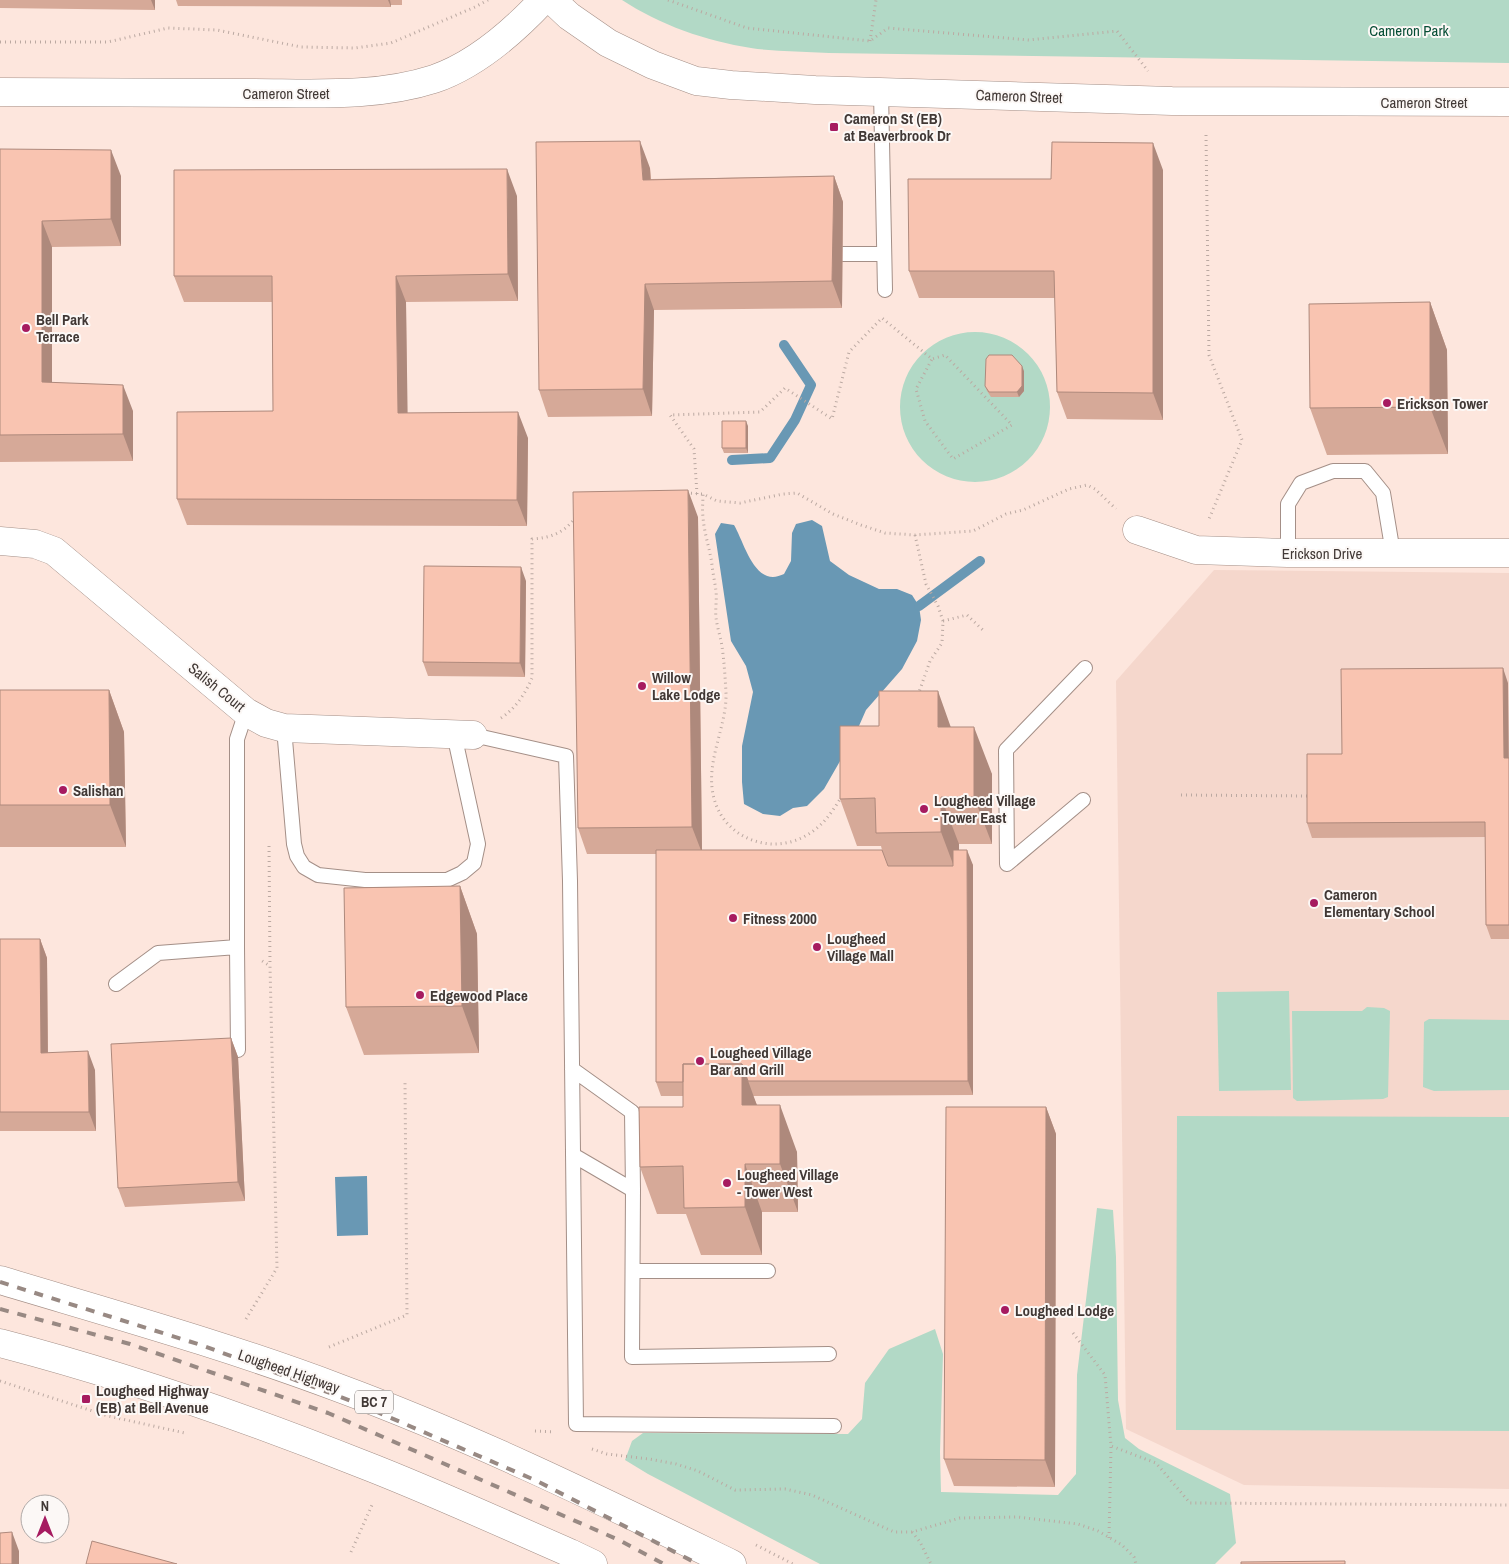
<svg xmlns="http://www.w3.org/2000/svg" width="1509" height="1564" viewBox="0 0 1509 1564" font-family="'Archivo Narrow',sans-serif">
	<rect width="100%" height="100%" fill="#fde6dd"/>
	<path fill="#f5d7cc" d="M1214,570l295,3v916l-265,-4 -118,-56 -10,-748z"/>
	<path fill="#b2d9c6" d="M622,0h887v63l-680,-10c-26,-2 -52,-1 -78,-5 -45,-7 -91,-23 -129,-48z
		M900 407a75 75 0 1 1 150 0a75 75 0 1 1-150 0Z
		M1289,991l2,99 -72,1 -2,-99z
		M1367,1007l17,1 6,3 -2,86 -5,2 -86,2 -4,-3 -1,-87h70z
		M1429,1019l80,1v70l-75,1 -11,-4 1,-65z
		M1177,1116l332,1v314l-333,-1z
		M1097,1208l16,2 3,47 2,143 7,38 14,11 91,45 6,49 -21,21h-395l-172,-90 -23,-14 7,-19 11,-8 205,1 14,-15 3,-36 24,-34 46,-20 8,25 -3,98 1,40 117,3 18,-21 1,-99z"/>
	<path fill="#6998b4" d="M812,520l10,6 8,35 19,14 30,14h18l15,6 7,11 2,14 -4,21 -15,28 -36,41 -11,25 -31,54 -17,17 -14,2 -13,8 -17,-2 -19,-10 -2,-22v-36l11,-54 -7,-26 -15,-25 -16,-107 6,-11 13,2c9,15 18,52 39,52 3,0 8,-2 11,-3l7,-13 1,-28 4,-9z
		M367,1176l1,59 -31,1 -2,-59z"/>
	<g fill="none" stroke-linecap="round" stroke-linejoin="round">
		<path stroke="#6998b4" stroke-width="10" d="M732,460l38,-2 25,-38 16,-35 -27,-40
			M919,606l61,-45"/>
		<defs>
			<path id="service" d="M881,92l4,198
				M843,254h41
				M1288,553v-49l13,-21 32,-12h32l18,22 10,60
				M284,728l10,116 3,12 7,11 14,8 47,5h82l15,-7 12,-10 4,-19 -24,-110
				M473,735l93,21 4,125 6,543 258,2
				M1007,864l-1,-114 79,-82
				M1007,864l76,-64
				M237,947l1,103
				M116,984l42,-31 79,-6v-208l9,-27
				M572,1069l60,43 1,78
				M573,1155l60,35 -1,167 197,-3
				M633,1271h135"/>
			<path id="minor" d="M1137,530l59,20 92,3h221
				M0,541l35,3 19,7 192,161 20,11 18,5 189,7"/>
			<path id="tertiary" d="M552,0l17,16 39,27 45,22 43,16 35,4 84,5 357,11 337,1
				M0,92c83,1 166,1 250,1 61,0 125,5 184,-14 41,-14 80,-48 109,-79"/>
			<path id="primary" d="M0,1280c113,34 228,66 339,108 135,50 263,113 393,176
				M0,1343c123,32 244,74 362,121 70,27 139,59 208,89l23,11"/>
		</defs>
		<use href="#service" stroke="#a48f87" stroke-width="16"/>
		<use href="#minor" stroke="#a48f87" stroke-width="29"/>
		<use href="#tertiary" stroke="#a48f87" stroke-width="29"/>
		<use href="#primary" stroke="#a48f87" stroke-width="29"/>
		<path stroke="#bba9a2" stroke-width="3" stroke-dasharray="1 4" stroke-linecap="butt" d="M668,0l79,28 123,13 18,-13 141,12 88,-9 31,40
			M870,41l6,-41
			M0,42h108l60,-14 49,2 84,17 54,1 36,-5 84,-36 13,-7
			M1206,135l3,220 33,85 -33,79
			M686,493l17,1
			M697,494l-3,-45 -24,-34 90,-3 25,-24 47,31 17,-67 33,-34 50,41 13,-4 67,70 -59,34 -28,-38 -9,-32 16,-30
			M915,535l11,49 12,22 5,15 -1,22 -12,18 -12,34
			M943,621l24,-6 18,17
			M501,718c15,-10 24,-24 31,-40v-139c18,-1 32,-6 43,-21
			M1181,795l128,1
			M842,796c-10,16 -18,29 -35,39 -37,22 -86,2 -94,-41 -7,-34 14,-68 13,-101 -1,-18 -2,-35 -5,-53 -2,-7 -4,-15 -5,-22 -1,-9 1,-18 0,-27 -1,-8 -3,-17 -4,-26 -2,-16 -8,-32 -9,-48 -1,-8 0,-15 0,-23l14,7 23,2 43,-9 14,-1 36,21 28,11 24,8 30,2 58,-4 33,-17 17,-4 46,-21 18,-4 8,4 21,20
			M269,846l1,119
			M246,1319l31,-51 -7,-302 -11,-7
			M1073,1333l32,42 6,71 45,17 34,40 319,2
			M329,1347l78,-32 -2,-233
			M0,1381l108,35 77,17
			M535,1431l19,1
			M592,1449l15,5 42,5 27,5 22,7 37,19 50,-1 27,6 82,37h18l48,-14 57,-1 61,7 20,7 24,14 12,12 2,7
			M912,1532l8,10 11,22
			M1109,1538l2,-92
			M756,1545l37,19
			M351,1552l21,-47"/>
		<use href="#service" stroke="#fff" stroke-width="14"/>
		<use href="#minor" stroke="#fff" stroke-width="28"/>
		<use href="#tertiary" stroke="#fff" stroke-width="28"/>
		<use href="#primary" stroke="#fff" stroke-width="28"/>
		<path stroke="#988983" stroke-width="4" stroke-dasharray="9 9" stroke-linecap="butt" d="M0,1282l204,64 150,56 183,79 161,83
			M0,1309l130,35 198,69 291,127 45,24"/>
	</g>
	<path fill="#d6a998" d="M0,0h155v10l-155,-2z
		M176,0h226v5h-11v2l-213,-1z
		M0,149l121,27v70l-69,1v136l81,28v50l-133,1z
		M650,168l1,11 183,-3 9,26 -1,106 -188,2 -2,106 -104,1 -9,-27z
		M1163,170v250l-96,-1 -10,-27 -2,-94h-136l-10,-27z
		M517,196l1,105 -112,1 1,111 121,25 -1,88 -340,-1 -10,-26 96,-88 -1,-109h-88l-10,-26z
		M1430,302l17,48 1,104 -121,1 -17,-47z
		M1024,371v20l-5,6h-28l-4,-6 -2,-5z
		M748,426v27h-24l-2,-5z
		M698,517l4,333h180l-1,-4h-24l-17,-47 111,-72 41,47v70h-33v6l14,15v230l-220,1 4,9 40,47 1,60h-36v43h-61l-15,-41h-29l-17,-47 43,-60v-11h-22l-5,-14v-228h-69l-9,-26z
		M526,581l-1,96 -97,-1 -5,-14z
		M1508,683l1,256h-18l-5,-14 -1,-88 -173,1 -5,-15 35,-69z
		M0,690h109l15,42 2,115h-126z
		M460,886l17,48 2,119 -115,2 -18,-48z
		M0,939h40l7,19 1,95 47,17 1,61h-96z
		M231,1038l7,19 7,144 -120,6 -7,-19z
		M1046,1107l10,27 -1,353 -101,-1 -10,-27z"/>
	<path fill="#ae897c" d="M151,0h4v10z
		M388,0h2l1,5v2z
		M640,141l10,27 2,38 -9,-26z
		M1153,143l10,27v250l-10,-27z
		M111,150l10,26v70l-10,-27z
		M507,169l10,27 1,105 -10,-27z
		M834,176l9,26 -1,106 -10,-27z
		M42,221l10,26v162l-10,-27z
		M396,276l10,26 2,138 -10,-27z
		M645,284l9,26 -2,106 -9,-27z
		M1430,302l17,48 1,104 -18,-47z
		M1022,366l2,5v20l-5,6 -2,-5z
		M123,385l10,26v50l-10,-27z
		M518,412l10,26 -1,88 -10,-26z
		M746,421l2,5v27l-2,-5z
		M688,490l10,27 4,336 -10,-26z
		M521,567l5,14 -1,96 -5,-14z
		M1503,668l5,15 1,90 -5,-15z
		M109,690l15,42 2,115 -16,-42z
		M938,691l17,48 -17,-12z
		M974,727l18,47v70l-18,-47z
		M941,797l18,47v36l-18,-48z
		M967,850l6,15v230l-5,-14z
		M460,886l17,48 2,119 -17,-47z
		M40,939l7,19 1,114 -7,-19z
		M231,1038l7,19 7,144 -7,-19z
		M88,1051l7,19 1,61 -7,-19z
		M742,1064l17,47 -17,-6z
		M780,1105l17,47 1,60 -18,-48z
		M1046,1107l10,27 -1,353 -10,-27z
		M745,1164l17,48v43l-17,-48z
		M12,1532l7,19v13h-7z"/>
	<path fill="#f9c4b1" stroke="#ae897c" d="M640,141l3,39 191,-4 -2,105 -187,3 -2,105 -104,1 -3,-248z
		M1052,142l101,1v250l-96,-1 -3,-121h-145l-1,-92h143z
		M0,149l111,1v69l-69,2v161l81,3v49l-123,1z
		M507,169l1,105 -112,2 2,137 120,-1 -1,88 -340,-1v-87l96,-1 -1,-135h-98v-106z
		M1430,302v105l-120,1 -1,-104z
		M989,355h23l10,11v20l-5,6h-28l-4,-6 1,-27z
		M722,421h24v27h-24z
		M688,490l4,337 -114,1 -5,-336z
		M424,566l97,1 -1,96 -97,-1z
		M1503,668l1,90h5v167h-23l-1,-103 -178,1v-69h35l-1,-85z
		M0,690h109l1,115h-110z
		M879,691h59v36h36v70h-33v35l-65,1 -1,-35 -35,1v-73h39z
		M656,850h226l6,16h65v-16h14l1,231h-220l-6,-17h-59v18h-27z
		M460,886l2,120 -116,1 -2,-119z
		M0,939h40l1,114 47,-2 1,61h-89z
		M231,1038l7,144 -120,6 -7,-144z
		M683,1064h59v41h38v59h-35v43l-61,1 -1,-42 -43,1 -1,-60h44z
		M946,1107h100l-1,353 -101,-1z
		M12,1532v32h-12v-31z
		M92,1541l85,23h-91z
		M1345,1561v3h-104v-2z"/>
	<g fill="#a61b60" stroke="#fcf8f6" stroke-width="2">
		<rect x="829" y="122" width="10" height="10" rx="2.5"/>
		<circle cx="26" cy="328" r="5"/>
		<circle cx="1387" cy="403" r="5"/>
		<circle cx="642" cy="686" r="5"/>
		<circle cx="63" cy="790" r="5"/>
		<circle cx="924" cy="809" r="5"/>
		<circle cx="1314" cy="903" r="5"/>
		<circle cx="733" cy="918" r="5"/>
		<circle cx="817" cy="947" r="5"/>
		<circle cx="420" cy="995" r="5"/>
		<circle cx="700" cy="1061" r="5"/>
		<circle cx="727" cy="1183" r="5"/>
		<circle cx="1005" cy="1310" r="5"/>
		<rect x="81" y="1394" width="10" height="10" rx="2.5"/>
	</g>
	<g text-anchor="middle" dominant-baseline="central" stroke-width="4" stroke-linejoin="round" paint-order="stroke">
		<rect fill="#fcf8f6" stroke="#79726f" stroke-width="1" x="355" y="1390.5" width="38" height="23" rx="4"/>
		<g font-size="14" font-weight="bold" fill="#413835">
			<text x="374" y="1402">BC 7</text>
		</g>
		<g font-size="15" fill="#064d35" stroke="#fcf8f6">
			<text x="1409" y="30">Cameron Park</text>
		</g>
		<g font-size="15" fill="#413835" stroke="#fcf8f6">
			<text x="286" y="93">Cameron Street</text>
			<text transform="translate(1019 96) rotate(2)">Cameron Street</text>
			<text x="1424" y="102">Cameron Street</text>
			<text x="1322" y="553">Erickson Drive</text>
			<text transform="translate(217 687) rotate(39)">Salish Court</text>
			<text transform="translate(289 1371) rotate(19)">Lougheed Highway</text>
		</g>
		<g font-size="15" font-weight="bold" fill="#413835" stroke="#fcf8f6" text-anchor="start">
			<text x="844" y="118">Cameron St (EB)<tspan x="844" dy="17">at Beaverbrook Dr</tspan></text>
			<text x="36" y="319">Bell Park<tspan x="36" dy="17">Terrace</tspan></text>
			<text x="1397" y="403">Erickson Tower</text>
			<text x="652" y="677">Willow<tspan x="652" dy="17">Lake Lodge</tspan></text>
			<text x="73" y="790">Salishan</text>
			<text x="934" y="800">Lougheed Village<tspan x="934" dy="17">- Tower East</tspan></text>
			<text x="1324" y="894">Cameron<tspan x="1324" dy="17">Elementary School</tspan></text>
			<text x="743" y="918">Fitness 2000</text>
			<text x="827" y="938">Lougheed<tspan x="827" dy="17">Village Mall</tspan></text>
			<text x="430" y="995">Edgewood Place</text>
			<text x="710" y="1052">Lougheed Village<tspan x="710" dy="17">Bar and Grill</tspan></text>
			<text x="737" y="1174">Lougheed Village<tspan x="737" dy="17">- Tower West</tspan></text>
			<text x="1015" y="1310">Lougheed Lodge</text>
			<text x="96" y="1390">Lougheed Highway<tspan x="96" dy="17">(EB) at Bell Avenue</tspan></text>
		</g>
	</g>
	<g transform="translate(45 1519)"><circle r="24" fill="#fcf8f6" stroke="#b1aba9"/>
	<path d="M0-4L9 19L0 12L-9 19Z" fill="#a61b60"/>
	<text y="-8" font-size="14" font-weight="bold" text-anchor="middle" fill="#413835">N</text>
	</g>
</svg>
